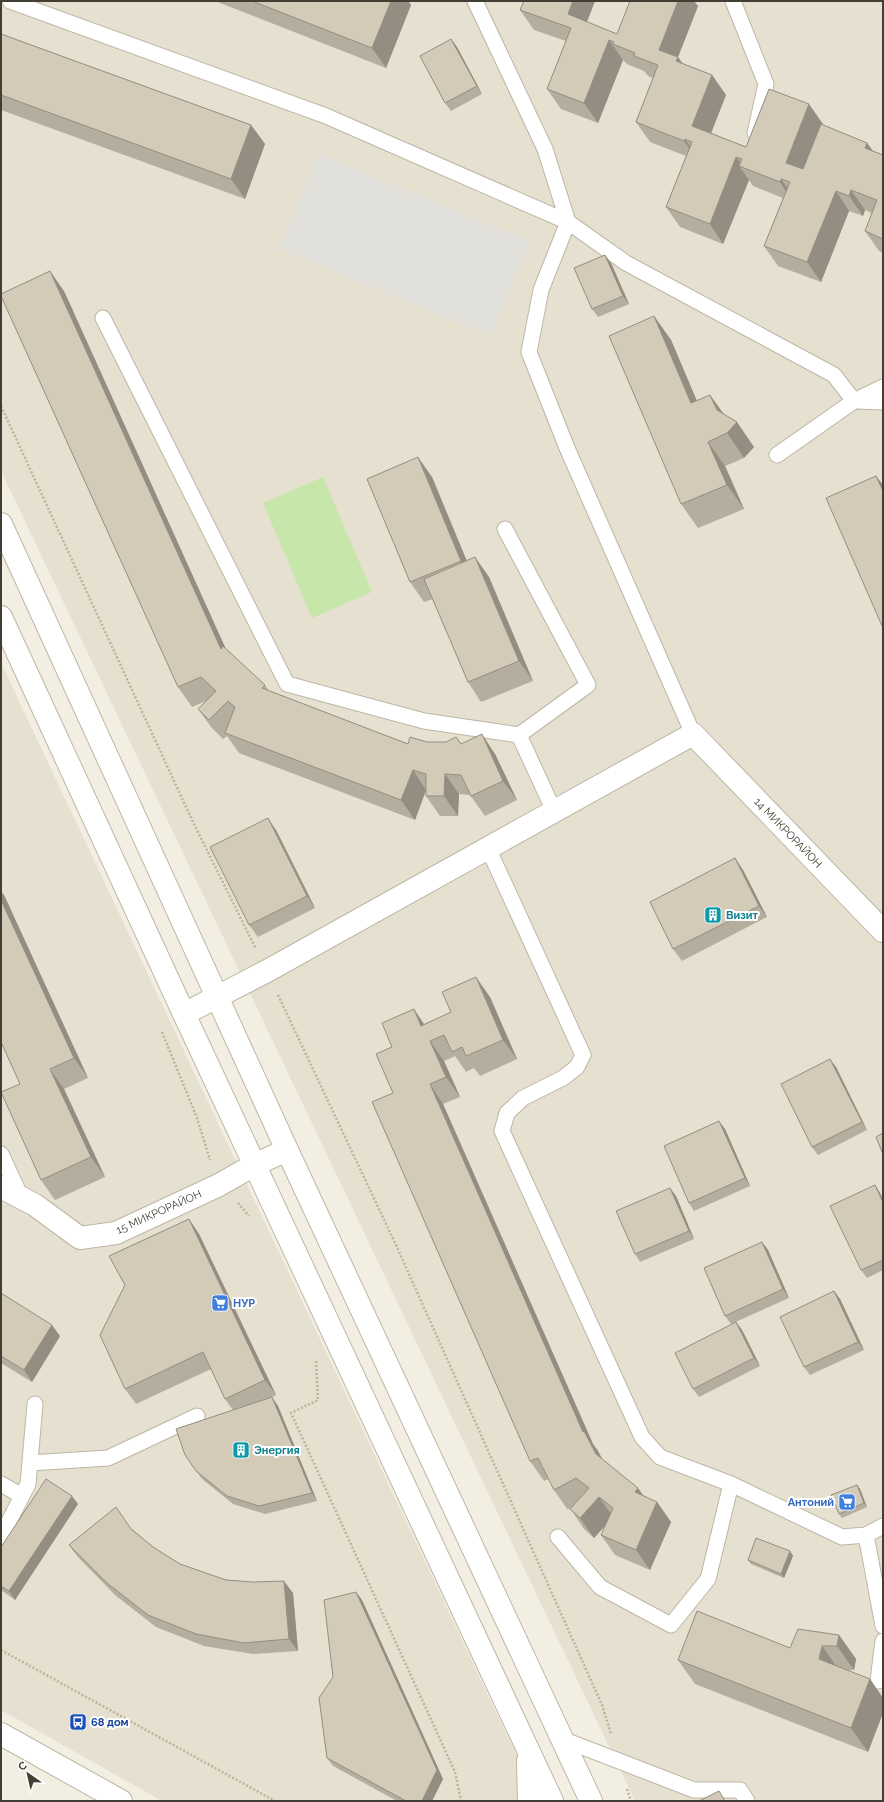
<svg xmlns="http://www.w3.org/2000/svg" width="884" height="1802" viewBox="0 0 884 1802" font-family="Raleway,sans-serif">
	<rect width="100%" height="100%" fill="#f2eee2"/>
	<path fill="#e6e0d0" d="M1,1h882v1800h-248l-634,-1330z
		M1,663l537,1138h-376l-161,-91z"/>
	<path fill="#c7e7aa" d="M323,477l49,115 -60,26 -49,-115z"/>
	<path fill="#e2e0db" d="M318,154l212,87 -39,95 -212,-87z"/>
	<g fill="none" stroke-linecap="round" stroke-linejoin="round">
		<defs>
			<path id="service" d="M10,1l316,115 242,106 58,41 208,112 20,26 -77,54
				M475,1l70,148 23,73 -27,68 -12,62 38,96 126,286
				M733,1l33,83 -11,49
				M103,318l184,366 137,37 95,14 35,76
				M854,401l29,-14
				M857,401l26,1
				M505,529l83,156 -69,50
				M488,848l95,207 -6,12 -14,11 -40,20 -16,15 -5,18 140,306 18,20 71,27 111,53 24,-2 17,-9
				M1,1154l20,43
				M30,1463l78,-5 89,-42
				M1,1484l21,12
				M866,1535l17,91
				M1,1537l27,-53 7,-80
				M558,1537l42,50 71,38 37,-46 23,-95
				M878,1681l5,-40
				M562,1739l132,51h46l7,11"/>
			<path id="minor" d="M184,1014l83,-43 426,-237 190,197
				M1,1187l34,18 45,33 36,-5 103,-48 35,-20 33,-15"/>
			<path id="tertiary" d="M1,524l286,626 304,651
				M1,617l183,397 368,787
				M1,1734l120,67
				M528,1760l1,41"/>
		</defs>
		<use href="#service" stroke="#bdb6a5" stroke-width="17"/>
		<use href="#minor" stroke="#bdb6a5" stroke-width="24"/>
		<use href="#tertiary" stroke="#bdb6a5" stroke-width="24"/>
		<path stroke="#bfb396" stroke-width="2.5" stroke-dasharray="2 2" stroke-linecap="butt" d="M1,406l192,416 63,127
			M278,995l118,250 206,460 9,29
			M162,1032l35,86 13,42
			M238,1203l11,13
			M316,1361l2,39 -27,13 164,359 6,29
			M1,1650l274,151
			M627,1789l4,12"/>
		<use href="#service" stroke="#fff" stroke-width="15"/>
		<use href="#minor" stroke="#fff" stroke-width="22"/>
		<use href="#tertiary" stroke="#fff" stroke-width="22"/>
	</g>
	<path fill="#b5ae9e" d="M215,1h193l3,4 -25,63z
		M524,1h71l-8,21 30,12 81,-28 -20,51 4,6 30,12 14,20 -15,38 35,14 77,-23v1l44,18 6,8 10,4v98l-4,-2 -14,-20 7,-18 -7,-3 -2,6 -14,-5 -28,71 -43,-16 -14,-20 19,-48 -30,-12 -4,-6 -26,64 -43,-17 -14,-20 20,-51 -36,-14 -14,-20 17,-44 -5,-2 -4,-5 -17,-7 -4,-4 -25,63 -37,-14 -14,-20 19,-48 -32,-11 -14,-20z
		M1,34l250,91 14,19 -20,55 -244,-89z
		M451,39l6,8 25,47 -31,17 -6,-8z
		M605,255l6,8 18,41 -31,13 -6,-8z
		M64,291l161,357 40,37 4,6 139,53 19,-2 34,2 34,10 22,46 -32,16 -15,-21 -11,-1 -1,22h-18l-14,-20v-5l-11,29 -176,-67 -12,-17 -4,3 -11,-11 -14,-19 8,-8 -14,6 -14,-20z
		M654,316l17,24 26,61 13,-6 14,19 30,33 -10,11 -19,8 19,43 -46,19 -17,-24z
		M432,477l35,84 22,16 44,104 -52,21 -13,-20 -35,-83 -9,3 -14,-20z
		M276,830l39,78 -57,29 -9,-12z
		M735,858l8,12 24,47 -85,44 -9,-12z
		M4,895l84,183 -24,11 41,88 -50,23 -14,-20 -21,-96z
		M490,997l27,62 -37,17 -6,-8 -8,4 -11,-16 -11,5 16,36 -17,7 150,340 5,7 4,8 42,38 13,5 14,20 -21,48 -35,-15 -14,-20 4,-9 -11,12 -10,-9 -14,-21 -2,2 -14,-20 -5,-11 -5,2 -14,-20 -137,-368 -1,-46 22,-38 10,15z
		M836,1067l31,63 -49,25 -6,-8z
		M725,1129l25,57 -56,25 -5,-8z
		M875,1185l5,8 3,6v71l-16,8 -6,-8z
		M676,1196l18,43 -54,23 -5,-8z
		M189,1219l10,15 77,161 -8,4 10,7 39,95 -52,13 -32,-10 -31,-25 -17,-24 48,-45 -8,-11 -14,-30 -75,35 -11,-15z
		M762,1242l6,8 21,48 -58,26 -6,-8z
		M834,1291l6,8 24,51 -54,25 -6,-8z
		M1,1293l59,43 -28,46 -31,-19z
		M736,1322l6,8 18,36 -61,31 -6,-8z
		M857,1485l3,4 7,18 -25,11 -3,-4z
		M78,1504l-63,96 -14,-10v-43z
		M132,1529l21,18 27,17 46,16 67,13 5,58 -45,3 -49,-8 -48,-19 -41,-32 -38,-39 -8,-11z
		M790,1551l3,5 -9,22 -33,-14 -3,-4z
		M356,1592l6,8 81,179 -11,22h-35l-64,-35 -6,-8 6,-81z
		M839,1635l17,24 -2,11h-8l24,9 13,19v15l-15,39 -173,-68 -17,-24 112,-12z"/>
	<path fill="#948d81" d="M391,1h17l3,4 -25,63 -14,-20z
		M573,1h22l-13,33 -14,-20z
		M678,1h16l4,5 -20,51 14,20 -33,-27z
		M451,39l6,8 25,47 -5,-8z
		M609,40l14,20 -25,63 -14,-20z
		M712,75l14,20 -20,51 -14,-20z
		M809,104l14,20 -23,58 -14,-19z
		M251,125l14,19 -20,55 -14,-20z
		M685,139l14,20 -1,2 -14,-20z
		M867,143l14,19 -16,-14z
		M736,157l9,11 -6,-2 10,14 -26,64 -13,-20z
		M781,179l14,19 -2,4 -13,-20z
		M851,190l14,20 -2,6 -14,-20z
		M836,191l13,20 -28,71 -14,-20z
		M605,255l6,8 18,41 -6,-8z
		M50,271l14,20 171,378 -14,-20z
		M654,316l17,24 37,87 -17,-24z
		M710,395l17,24 10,3 17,25 -10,11 -17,-25z
		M708,442l17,24 19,43 -17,-24z
		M418,457l14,20 43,104 -14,-20z
		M876,476l7,9v6z
		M475,557l14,20 44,104 -14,-20z
		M482,734l13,20 22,46 -14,-19z
		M413,770l13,20 -11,30 -14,-20z
		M445,774l14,20 -1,22 -14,-20z
		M268,818l8,12 39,78 -8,-12z
		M735,858l8,12 24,47 -8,-11z
		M1,891l3,4 84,183 -14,-20 -73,-158z
		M476,977l14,20 27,62 -14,-19z
		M414,1009l13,20 -6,-3z
		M430,1041l14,20 16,36 -14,-20z
		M830,1059l6,8 31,63 -5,-8z
		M50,1069l14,20 41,88 -14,-20z
		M430,1084l13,20 150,340 5,7 12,23 -14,-20 -13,-22z
		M719,1121l6,8 25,57 -5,-8z
		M875,1185l5,8 3,6v3z
		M670,1188l6,8 18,43 -5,-8z
		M189,1219l10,15 77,161 -11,-15z
		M762,1242l6,8 21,48 -6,-9z
		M834,1291l6,8 24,51 -6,-8z
		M736,1322l6,8 18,36 -6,-8z
		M52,1325l8,11 -28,46 -8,-12z
		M272,1397l6,9 39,95 -5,-8z
		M857,1485l3,4 7,18 -3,-4z
		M638,1488l14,20 -17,-16z
		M72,1496l6,8 -63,96 -6,-9z
		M599,1497l14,20 -19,21 -14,-20z
		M657,1502l14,20 -21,48 -14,-20z
		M790,1551l3,5 -9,22 -3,-4z
		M284,1581l9,12 5,58 -9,-12z
		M356,1592l6,8 81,179 -11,22h-10z
		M839,1635l17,24 -2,11 -17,-24z
		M822,1646l17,24 -20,-11z
		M870,1679l13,19v15l-15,39 -17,-24z"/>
	<path fill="#d3cab8" stroke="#948d81" d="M252,1h139l-19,47z
		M524,1h49l-5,13 49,20 13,-33h48l-19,49 19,7 -2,4 36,14 -20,51 54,21 23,-58 40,15 -23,59 17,6 18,-45 46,19 -2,5 18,7v84l-18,-8 12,-31 -26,-10 -2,6 -13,-5 -29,71 -43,-16 26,-64 -9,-3 -1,3 -41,-16 3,-7 -6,-2 -26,67 -44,-17 26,-65 -7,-3 -1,2 -48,-19 22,-57 -24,-9 1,-3 -22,-9 1,-2 -5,-2 -25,63 -37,-14 24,-61 -51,-18z
		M1,34l250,91 -20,54 -230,-84z
		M451,39l26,47 -32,17 -25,-47z
		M605,255l18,41 -31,13 -18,-41z
		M50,271l171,378 2,-3 42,39 -3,3 146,56 2,-7 17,5h19l10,-5 5,7 21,-10 21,47 -32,15 -10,-21 -16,-1 -1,22h-18v-22l-13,-4 -12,30 -176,-67 10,-26 -7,-6 -19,19 -11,-11 18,-18 -15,-14 -23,10 -177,-391v-2z
		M654,316l37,87 19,-8 7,15 20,12 -10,11 -19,9 19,43 -46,19 -72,-168z
		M418,457l43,104 -51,21 -43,-103z
		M876,476l7,15v137l-57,-130z
		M475,557l44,104 -51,21 -44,-103z
		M268,818l39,78 -58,29 -39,-78z
		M735,858l24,48 -86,43 -23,-47z
		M1,900l73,158 -24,11 41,88 -50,23 -40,-88 19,-8 -19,-42z
		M476,977l27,63 -37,16 -4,-9 -10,5 -8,-17 -14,6 16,36 -16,7 153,348 1,-1 12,23 42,34 -3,4 22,10 -21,48 -35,-15 12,-27 -14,-11 -19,21 -10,-9 19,-21 -13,-10 -22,12 -16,-32 -8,3 -158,-359 21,-9 -17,-39 16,-7 -10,-24 32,-14 7,17 30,-14 -9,-20z
		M830,1059l32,63 -50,25 -31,-63z
		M719,1121l26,57 -56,25 -25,-57z
		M883,1133v21l-7,-17z
		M875,1185l8,17v58l-22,10 -31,-64z
		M670,1188l19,43 -54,23 -19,-43z
		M189,1219l76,161 -40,19 -22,-47 -78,37 -25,-54 25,-50 -16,-29z
		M762,1242l21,47 -58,27 -21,-48z
		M834,1291l24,51 -54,25 -24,-50z
		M1,1293l51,32 -28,45 -23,-14z
		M736,1322l18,36 -61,31 -18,-36z
		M272,1397l40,96 -53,13 -32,-10 -31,-25 -11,-16 -9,-26z
		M46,1479l26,17 -63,95 -8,-5v-39z
		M857,1485l7,18 -25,11 -8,-19z
		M116,1507l15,22 22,18 27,17 46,16 27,2 31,-1 5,58 -45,4 -48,-9 -48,-19 -41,-32 -38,-38z
		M756,1538l34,13 -9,23 -33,-14z
		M356,1592l81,178 -15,31h-16l-79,-43 -8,-60 14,-21 -9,-77z
		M697,1611l93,37 8,-19 41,6 -2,11h-15l-3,13 51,20 -19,49 -173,-68z
		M719,1791l6,10h-26z"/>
	<defs>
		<symbol id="building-square" viewBox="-11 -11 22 22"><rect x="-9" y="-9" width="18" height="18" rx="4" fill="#0f9aa8" stroke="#fff"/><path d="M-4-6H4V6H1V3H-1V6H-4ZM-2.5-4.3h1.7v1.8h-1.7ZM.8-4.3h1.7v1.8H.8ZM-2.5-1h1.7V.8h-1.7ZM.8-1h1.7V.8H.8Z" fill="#fff"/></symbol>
		<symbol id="supermarket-square" viewBox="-11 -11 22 22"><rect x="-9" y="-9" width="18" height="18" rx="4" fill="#3f7fe0" stroke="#fff"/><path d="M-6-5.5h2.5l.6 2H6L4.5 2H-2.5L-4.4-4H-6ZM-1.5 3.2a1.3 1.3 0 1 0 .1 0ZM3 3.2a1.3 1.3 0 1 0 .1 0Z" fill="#fff"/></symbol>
		<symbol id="bus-square" viewBox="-11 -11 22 22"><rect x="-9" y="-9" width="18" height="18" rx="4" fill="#1a4fb4" stroke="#fff"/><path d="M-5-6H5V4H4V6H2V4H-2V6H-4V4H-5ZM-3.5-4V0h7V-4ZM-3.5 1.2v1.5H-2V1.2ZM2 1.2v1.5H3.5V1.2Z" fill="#fff"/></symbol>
	</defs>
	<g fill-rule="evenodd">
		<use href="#building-square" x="703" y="905" width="20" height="20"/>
		<use href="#supermarket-square" x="210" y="1293" width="20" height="20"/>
		<use href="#building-square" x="231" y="1440" width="20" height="20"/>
		<use href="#supermarket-square" x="837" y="1492" width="20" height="20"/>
		<use href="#bus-square" x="68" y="1712" width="20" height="20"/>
	</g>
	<g text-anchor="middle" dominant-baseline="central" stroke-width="4" stroke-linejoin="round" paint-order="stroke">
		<g font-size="11" fill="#433e33" stroke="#fff">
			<text transform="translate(788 833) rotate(46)">14 МИКРОРАЙОН</text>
			<text transform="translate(159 1212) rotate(-24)">15 МИКРОРАЙОН</text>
		</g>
		<g font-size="11" font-weight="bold" fill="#0d838f" stroke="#fff" text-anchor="start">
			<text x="726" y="915">Визит</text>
			<text x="254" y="1450">Энергия</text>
		</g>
		<g font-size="11" font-weight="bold" fill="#366cbe" stroke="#fff" text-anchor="start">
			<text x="233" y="1303">НУР</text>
			<text x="834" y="1502" text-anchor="end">Антоний</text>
		</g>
		<g font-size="11" font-weight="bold" fill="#164399" stroke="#fff" text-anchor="start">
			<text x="91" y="1722">68 дом</text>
		</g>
	</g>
	<rect width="884" height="1802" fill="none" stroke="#433e33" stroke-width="4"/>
	<g transform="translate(28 1774) rotate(326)" stroke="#ffffff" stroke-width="3" paint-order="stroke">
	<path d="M0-3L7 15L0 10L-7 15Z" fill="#433e33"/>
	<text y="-6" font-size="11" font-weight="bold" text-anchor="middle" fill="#433e33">С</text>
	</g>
</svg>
